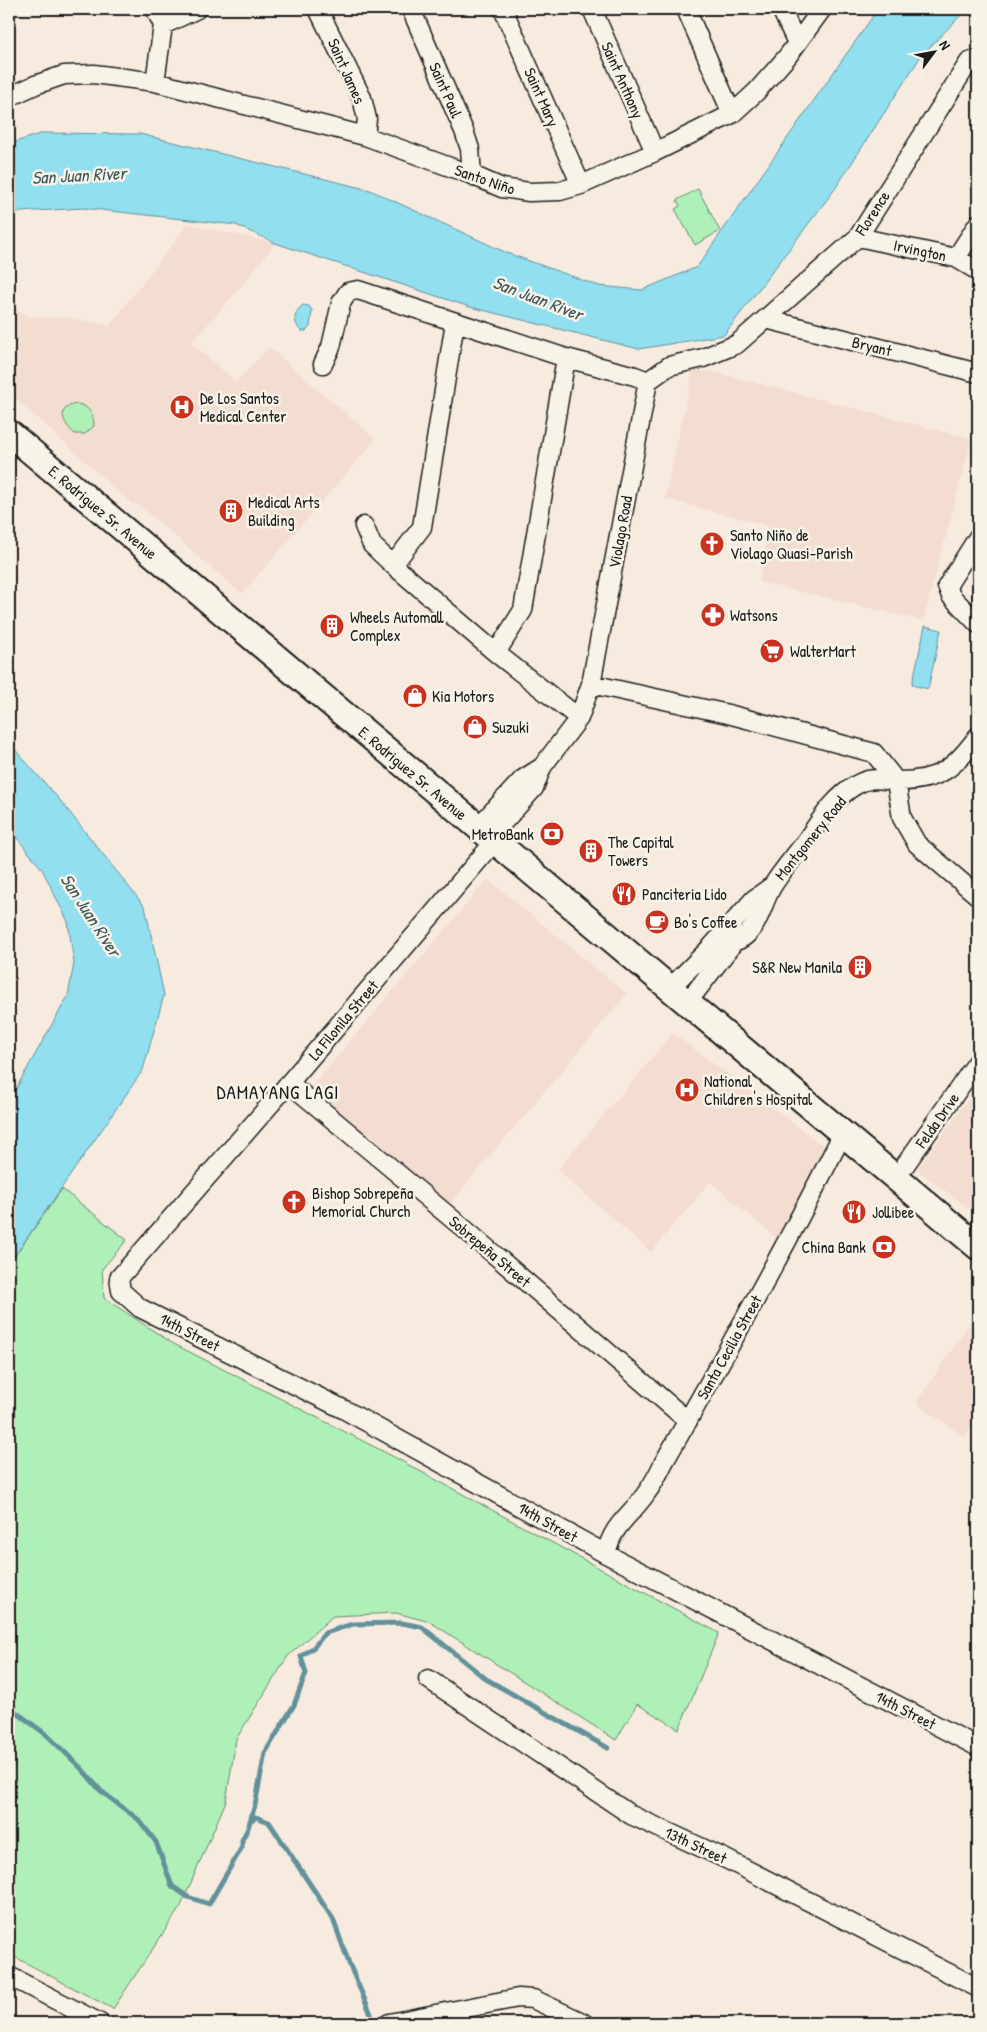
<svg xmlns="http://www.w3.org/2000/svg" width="987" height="2032" viewBox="0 0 987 2032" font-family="'Patrick Hand',sans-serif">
	<rect width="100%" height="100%" fill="#f7ebdf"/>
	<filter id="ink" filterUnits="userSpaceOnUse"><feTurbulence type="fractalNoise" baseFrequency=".02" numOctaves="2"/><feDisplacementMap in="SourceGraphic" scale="10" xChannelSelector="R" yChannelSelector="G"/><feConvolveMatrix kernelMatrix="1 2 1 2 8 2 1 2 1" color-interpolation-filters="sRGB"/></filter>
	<g filter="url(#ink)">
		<path fill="#f3ddd1" d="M188,224l87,19 -27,35 -56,65 44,39 33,-35 107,92 -134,155 -106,-91 -3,2 -124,-112v-88l21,12 40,1 39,8z
			M693,370l26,3 253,66 -49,182 -164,-39 10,-56 -104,-27z
			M488,879l139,115 -178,211 -142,-113z
			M673,1033l153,115 -46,93 -70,-59 -59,70 -94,-82z
			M978,1085v130l-61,-45z
			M978,1311v106l-14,20 -48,-34z"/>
		<path fill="#aff0b9" stroke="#66866a" d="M698,189l22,42 -25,14 -20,-36 5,-3 -3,-6z
			M77,404c12,2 17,10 17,22l-9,8h-10c-12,-10 -20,-27 2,-30z
			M62,1189l65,51 -25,29 2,29 68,45 222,114 325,176 -40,96 -42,-25 -21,36 -186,-118 -34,-9 -63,3 -45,40 -52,83 -10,62 -45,105 -68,103 -104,-55v-690z"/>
		<path fill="#91dfef" stroke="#62919b" d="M878,9h89l-46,47 -86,133 -111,146 -85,14 -169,-42 -195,-64 -39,-18 -153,-17 -62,4 -12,3v-71l34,-11 97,1 230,56 137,63 92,33 43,4 55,-23z
			M303,305l6,1 3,4 -2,17 -4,4h-5c-8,-8 -8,-19 2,-26z
			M925,626l16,4 -13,59 -16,-4z
			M9,743l50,56 86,108 19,88 -21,75 -134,194v-163l59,-105 6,-33 -6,-41 -26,-53 -33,-41z"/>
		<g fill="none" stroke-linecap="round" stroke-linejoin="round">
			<path stroke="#62919b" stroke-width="5" d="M9,1707l38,28 34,33 20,23 38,29 17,22 16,44 16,11 21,7 33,-57v-7l6,-12 7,-23 10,-52 29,-48 12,-32 -5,-17 13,-9 11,-14 28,-9 49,-1 20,4 64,52 122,69
				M251,1820l5,-3 13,5 64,97 17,47 21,48"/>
			<defs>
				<path id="minor" d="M155,9l8,16 -8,57
					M318,9l44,89 5,21 -2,17
					M411,9l53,122 6,18 2,26
					M503,9l78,176
					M592,9l63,143
					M686,9l46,105
					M781,9l16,34
					M163,25l34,-16
					M9,97l26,-12 29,-10 30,-1 61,8 210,54 107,39 30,13 27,4 31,-1 21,-6 74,-33 77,-38 24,-22 31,-35 35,-48
					M858,237l98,21 22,13
					M956,258l22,-34
					M766,319l212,54
					M323,364l8,-17 10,-44 7,-11 10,-2 208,68 69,18 13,5
					M364,526l8,19 21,20 103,88 83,65
					M978,537l-31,49 4,10 27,28
					M393,565l29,-38 33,-205
					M496,653l27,-43 43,-252
					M591,684l137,30 146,39 22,28 6,37 15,26 61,52
					M478,827l45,-48 19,-12
					M490,837l44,-49 8,-21 37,-49 12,-34 57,-303 21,-15 34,-8 34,-14 121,-107 111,-175 5,-2 4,2
					M495,841l-206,242 -170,195 2,13 19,17 205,102 261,144 372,193
					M670,988l42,-42 42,-47 18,-13
					M687,1003l47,-61c26,-9 26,-37 39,-57 9,-14 20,-27 30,-40 15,-21 30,-47 53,-60 15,-9 24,-5 40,-4 42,1 59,-13 82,-45
					M289,1083l179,149 220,189
					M896,1178l82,-117
					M606,1554c7,-31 25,-38 41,-62 7,-9 12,-20 17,-30 62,-108 123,-217 179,-329
					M428,1679l203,136 95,44 252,129
					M9,1976l91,47
					M389,2023l129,-25 15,1 51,24"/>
				<path id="secondary" d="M9,433l969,814"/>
			</defs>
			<use href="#minor" stroke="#1c1c1c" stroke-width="21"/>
			<use href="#secondary" stroke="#1c1c1c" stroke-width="29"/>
			<use href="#minor" stroke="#f7f3e8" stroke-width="18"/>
			<use href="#secondary" stroke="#f7f3e8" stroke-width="25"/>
		</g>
	</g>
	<defs>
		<symbol id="hospital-disc" viewBox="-11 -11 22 22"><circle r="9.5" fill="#c8321e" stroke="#f7f3e8"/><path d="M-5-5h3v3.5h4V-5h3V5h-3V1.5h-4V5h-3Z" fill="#fff"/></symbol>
		<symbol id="building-disc" viewBox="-11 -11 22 22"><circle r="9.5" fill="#c8321e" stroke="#f7f3e8"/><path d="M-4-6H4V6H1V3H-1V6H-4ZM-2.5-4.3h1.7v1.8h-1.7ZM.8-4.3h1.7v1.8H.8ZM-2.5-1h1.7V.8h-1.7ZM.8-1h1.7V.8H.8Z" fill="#fff"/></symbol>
		<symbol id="church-disc" viewBox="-11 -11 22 22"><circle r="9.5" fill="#c8321e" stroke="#f7f3e8"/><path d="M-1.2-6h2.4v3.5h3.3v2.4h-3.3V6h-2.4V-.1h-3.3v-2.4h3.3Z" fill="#fff"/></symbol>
		<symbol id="pharmacy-disc" viewBox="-11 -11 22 22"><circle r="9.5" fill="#c8321e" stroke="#f7f3e8"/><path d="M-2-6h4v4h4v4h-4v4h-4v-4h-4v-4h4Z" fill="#fff"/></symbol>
		<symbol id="supermarket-disc" viewBox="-11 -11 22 22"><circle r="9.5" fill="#c8321e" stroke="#f7f3e8"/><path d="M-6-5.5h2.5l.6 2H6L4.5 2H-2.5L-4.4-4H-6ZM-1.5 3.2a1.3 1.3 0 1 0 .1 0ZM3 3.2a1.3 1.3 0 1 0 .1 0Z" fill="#fff"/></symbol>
		<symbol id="shop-disc" viewBox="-11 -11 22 22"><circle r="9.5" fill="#c8321e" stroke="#f7f3e8"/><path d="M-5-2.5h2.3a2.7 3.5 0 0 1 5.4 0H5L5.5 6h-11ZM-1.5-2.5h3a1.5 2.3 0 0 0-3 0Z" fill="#fff"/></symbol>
		<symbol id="bank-disc" viewBox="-11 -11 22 22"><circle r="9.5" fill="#c8321e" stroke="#f7f3e8"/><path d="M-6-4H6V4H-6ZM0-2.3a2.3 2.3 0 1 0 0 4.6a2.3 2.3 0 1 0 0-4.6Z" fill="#fff"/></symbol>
		<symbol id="restaurant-disc" viewBox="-11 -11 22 22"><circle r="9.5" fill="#c8321e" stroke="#f7f3e8"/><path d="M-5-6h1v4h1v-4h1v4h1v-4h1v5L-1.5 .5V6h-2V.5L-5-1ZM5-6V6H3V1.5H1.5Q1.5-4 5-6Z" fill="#fff"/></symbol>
		<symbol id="cafe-disc" viewBox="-11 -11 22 22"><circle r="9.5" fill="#c8321e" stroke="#f7f3e8"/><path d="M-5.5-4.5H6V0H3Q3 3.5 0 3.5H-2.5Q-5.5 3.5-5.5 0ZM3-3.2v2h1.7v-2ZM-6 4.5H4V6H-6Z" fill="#fff"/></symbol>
	</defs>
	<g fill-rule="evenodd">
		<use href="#hospital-disc" x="168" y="393" width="28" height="28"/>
		<use href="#building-disc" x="217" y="497" width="28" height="28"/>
		<use href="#church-disc" x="698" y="530" width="28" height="28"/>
		<use href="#pharmacy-disc" x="699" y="601" width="28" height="28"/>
		<use href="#building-disc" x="318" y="612" width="28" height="28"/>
		<use href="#supermarket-disc" x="758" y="637" width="28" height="28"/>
		<use href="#shop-disc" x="401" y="682" width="28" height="28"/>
		<use href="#shop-disc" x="461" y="713" width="28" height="28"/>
		<use href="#bank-disc" x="538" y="820" width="28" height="28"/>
		<use href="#building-disc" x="577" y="837" width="28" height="28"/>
		<use href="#restaurant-disc" x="610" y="880" width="28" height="28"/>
		<use href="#cafe-disc" x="643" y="908" width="28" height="28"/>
		<use href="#building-disc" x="846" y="953" width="28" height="28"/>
		<use href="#hospital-disc" x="673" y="1076" width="28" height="28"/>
		<use href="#church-disc" x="280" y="1188" width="28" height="28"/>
		<use href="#restaurant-disc" x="840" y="1198" width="28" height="28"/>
		<use href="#bank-disc" x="870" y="1233" width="28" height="28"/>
	</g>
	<g text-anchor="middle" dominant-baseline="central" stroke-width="5" stroke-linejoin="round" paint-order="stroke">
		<g font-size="16" fill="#1c1c1c" stroke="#f7f3e8">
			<text transform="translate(347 71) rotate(66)">Saint James</text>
			<text transform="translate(623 80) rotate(66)">Saint Anthony</text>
			<text transform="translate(446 90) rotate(66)">Saint Paul</text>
			<text transform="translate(542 97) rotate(66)">Saint Mary</text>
			<text transform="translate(485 179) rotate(19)">Santo Niño</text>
			<text transform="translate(872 213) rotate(-57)">Florence</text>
			<text transform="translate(920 250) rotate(12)">Irvington</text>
			<text transform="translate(872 346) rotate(14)">Bryant</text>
			<text transform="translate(103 512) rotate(40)">E. Rodriguez Sr. Avenue</text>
			<text transform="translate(620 532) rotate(-80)">Violago Road</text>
			<text transform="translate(413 773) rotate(40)">E. Rodriguez Sr. Avenue</text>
			<text transform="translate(810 838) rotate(-51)">Montgomery Road</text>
			<text transform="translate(343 1020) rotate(-50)">La Filonila Street</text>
			<text transform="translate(937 1120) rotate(-55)">Felda Drive</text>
			<text transform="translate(490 1251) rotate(40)">Sobrepeña Street</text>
			<text transform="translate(190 1332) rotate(27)">14th Street</text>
			<text transform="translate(729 1347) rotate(-61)">Santa Cecilia Street</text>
			<text transform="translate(548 1522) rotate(29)">14th Street</text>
			<text transform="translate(906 1710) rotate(27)">14th Street</text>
			<text transform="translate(696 1845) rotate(25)">13th Street</text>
		</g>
		<g font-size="16" fill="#1c1c1c" stroke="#f7f3e8" text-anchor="start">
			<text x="200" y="398">De Los Santos<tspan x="200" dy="18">Medical Center</tspan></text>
			<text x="248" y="502">Medical Arts<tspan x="248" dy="18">Building</tspan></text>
			<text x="730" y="535">Santo Niño de<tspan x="730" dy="18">Violago Quasi-Parish</tspan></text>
			<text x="730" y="615">Watsons</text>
			<text x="350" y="617">Wheels Automall<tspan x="350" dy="18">Complex</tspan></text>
			<text x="790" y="651">WalterMart</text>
			<text x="432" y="696">Kia Motors</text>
			<text x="492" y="727">Suzuki</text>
			<text x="534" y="834" text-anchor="end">MetroBank</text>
			<text x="608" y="842">The Capital<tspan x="608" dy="18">Towers</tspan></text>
			<text x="642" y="894">Panciteria Lido</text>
			<text x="674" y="922">Bo's Coffee</text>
			<text x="842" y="967" text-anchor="end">S&amp;R New Manila</text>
			<text x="704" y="1081">National<tspan x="704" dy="18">Children's Hospital</tspan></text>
			<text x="312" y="1193">Bishop Sobrepeña<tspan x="312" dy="18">Memorial Church</tspan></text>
			<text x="872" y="1212">Jollibee</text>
			<text x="866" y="1247" text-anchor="end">China Bank</text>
		</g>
		<g font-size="18" font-style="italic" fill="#3f565b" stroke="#f7f3e8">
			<text transform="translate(79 175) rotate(-3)">San Juan River</text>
			<text transform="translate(538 298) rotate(21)">San Juan River</text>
			<text transform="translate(91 915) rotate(57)">San Juan River</text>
		</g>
		<g font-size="19" letter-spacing="1" fill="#1c1c1c" stroke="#f7f3e8">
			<text x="278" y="1092">DAMAYANG LAGI</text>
		</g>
	</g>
	<rect width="987" height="2032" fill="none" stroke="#f7f3e8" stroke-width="30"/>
	<rect x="15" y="15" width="957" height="2002" fill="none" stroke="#1c1c1c" stroke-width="2" filter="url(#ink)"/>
	<g transform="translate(934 52) rotate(58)" stroke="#f7f3e8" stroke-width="4" paint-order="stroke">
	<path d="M0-4L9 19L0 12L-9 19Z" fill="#1c1c1c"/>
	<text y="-8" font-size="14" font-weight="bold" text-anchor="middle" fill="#1c1c1c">N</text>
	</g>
</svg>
